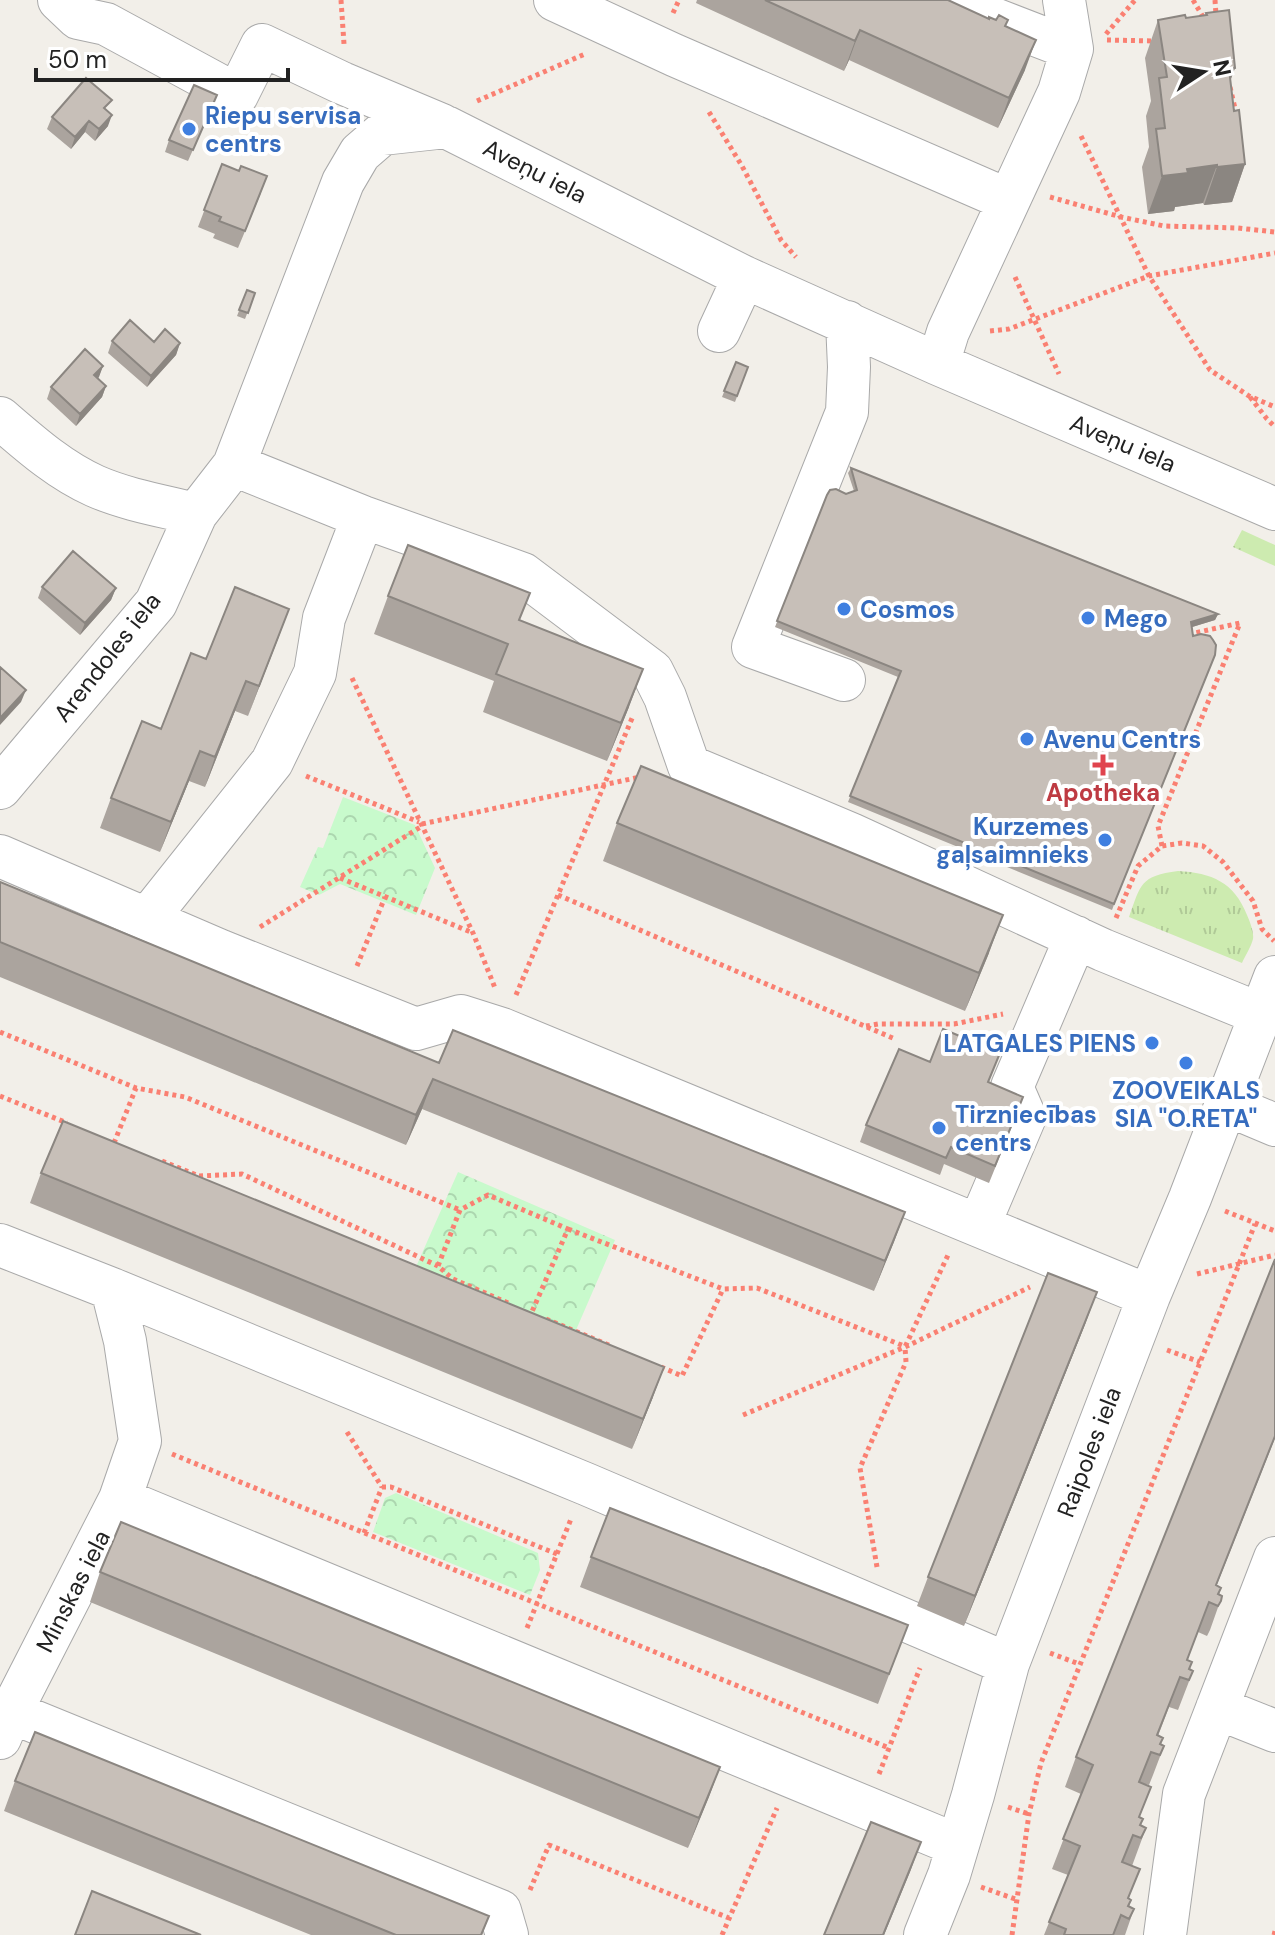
<svg xmlns="http://www.w3.org/2000/svg" width="1275" height="1935" viewBox="0 0 1275 1935" font-family="'DM Sans',sans-serif">
	<defs>
		<pattern id="grass-tufts" width="24" height="20" patternUnits="userSpaceOnUse" patternTransform="scale(2)"><rect width="24" height="20" fill="#cdebb0"/><path d="M3 7l-1-3M5 7V3M7 7l1-3M15 17l-1-3M17 17v-4M19 17l1-3" fill="none" stroke="#b0c997"/></pattern>
		<pattern id="park-crowns" width="20" height="18" patternUnits="userSpaceOnUse" patternTransform="scale(2)"><rect width="20" height="18" fill="#c8facc"/><path d="M2 6a3 3 0 1 1 6 0M12 15a3 3 0 1 1 6 0" fill="none" stroke="#acd6af"/></pattern>
	</defs>
	<rect width="100%" height="100%" fill="#f2efe9"/>
	<path fill="url(#grass-tufts)" d="M1242,530l33,15v21l-42,-19z
		M1178,871c34,2 56,11 69,44 3,7 7,17 6,24 -2,8 -8,17 -11,24l-113,-46c12,-33 11,-41 49,-46z"/>
	<path fill="url(#park-crowns)" d="M343,797l72,28 20,43 -19,47 -76,-31 -21,11 -19,-8 18,-40 5,1z
		M458,1172l157,68 -42,97 -158,-68z
		M396,1493l142,60 2,17 -10,25 -157,-63 12,-34z"/>
	<g fill="none" stroke-linecap="round" stroke-linejoin="round">
		<defs>
			<path id="minor" d="M59,0l19,18 28,6 131,71 25,-50 80,38 100,42
				M555,0l119,55 334,145
				M945,0l127,49
				M719,331l25,-54
				M938,364l10,-32 111,-240 13,-43 -8,-49
				M0,418c29,25 59,52 95,68 32,14 68,20 101,28l38,-49 109,-283 17,-29 22,-19 64,-7 298,150 194,87 337,145
				M234,465l129,52 160,57 129,97 13,26 24,69 162,68 252,116 157,64
				M844,680l-91,-33 94,-235 2,-45 -2,-45
				M0,788l156,-185 40,-89
				M0,856l221,95 195,78 45,-13 41,13 647,267
				M147,919l125,-157 43,-89 9,-55 39,-101
				M1225,1104l50,21
				M979,1225l46,-108 -13,-30 64,-150
				M0,1245l112,44 13,52 15,100 -20,58 -109,213 -11,26
				M112,1289l474,195 422,180
				M120,1499l837,346
				M1217,1708l58,23
				M11,1712l489,199 7,24
				M925,1935l24,-60 24,-80 35,-131 141,-368 41,-98 85,-221
				M1165,1935l19,-141 91,-236"/>
		</defs>
		<use href="#minor" stroke="#a9a9a9" stroke-width="44"/>
		<path stroke="#fa8072" stroke-width="5" stroke-dasharray="4 4" stroke-linecap="butt" d="M341,0l3,44
			M1193,0l13,22
			M1215,0l1,15
			M673,13l6,-13
			M1106,34l29,-34
			M1107,40l50,1
			M1230,87l7,30
			M477,101l108,-47
			M709,112l33,54 39,74 15,17
			M1081,136l68,140 61,94 39,26 26,11
			M1050,197l71,20 43,9 74,2 37,4
			M1015,277l44,97
			M990,331l19,-2 140,-53 126,-23
			M1250,397l17,22 8,8
			M352,678l121,255 22,55
			M306,776l113,46
			M422,824l218,-47
			M1162,846l-4,-20 82,-203 -50,11
			M340,878l133,55
			M558,895l337,144
			M1116,918l22,-52 24,-20 20,-3 21,3 20,16 30,39 9,28 12,12
			M260,927l162,-101
			M357,966l28,-69
			M516,995l117,-279
			M866,1026l12,-2h76l49,-10
			M0,1032l136,56 49,9 275,113
			M0,1096l67,27
			M114,1143l22,-55
			M162,1161l37,15 43,-2 196,92
			M1225,1211l50,20
			M568,1229l155,60 34,-1 147,58
			M1197,1274l78,-19
			M508,1303l-55,-24 -15,-13 22,-56 28,-15 80,34 -37,85
			M546,1319l65,27
			M1167,1350l33,12
			M661,1367l21,9 41,-87
			M743,1415l162,-68 125,-60
			M347,1432l35,55
			M172,1454l717,294
			M382,1487h9l166,67
			M364,1533l18,-46
			M877,1567l-17,-99 46,-106 -1,-15 44,-94
			M527,1628l44,-109
			M1050,1653l29,11
			M879,1774l41,-106
			M1008,1807l21,7
			M981,1887l37,13
			M530,1890l19,-45 180,73
			M722,1935l55,-127
			M1012,1935l17,-121 12,-51 214,-539
			M1274,1935l1,-4"/>
		<use href="#minor" stroke="#fff" stroke-width="42"/>
	</g>
	<path fill="#aba49e" d="M697,0h251l40,19 8,1h12l-3,7 20,43 -27,58 -149,-68 -5,11 -148,-68z
		M1206,13l29,55 -5,13 4,30 11,53 -13,38 -28,3 -1,-2 -28,4 -1,4 -26,3 -6,-47 7,-20 -3,-31 5,-15 -6,-43 13,-38 28,-2 19,-2z
		M217,95l-29,66 -23,-9 4,-12z
		M108,111v15l-13,15 -10,-9 -14,17 -24,-20 5,-12z
		M222,164l39,29 -23,55 -25,-10 2,-4 -17,-7z
		M247,290l8,3 -10,26 -8,-3z
		M112,341l42,1 26,1 -4,12 -29,32 -39,-34z
		M736,362l12,5 -13,35 -13,-5z
		M103,366l-5,12 8,8 -4,11 -26,29 -29,-27 4,-12z
		M851,468l367,146 -3,6 -23,7 1,9 20,4 -101,270 -264,-108 50,-125 -123,-50 52,-132 19,-1 8,-3 -6,-18z
		M42,587l74,1 -5,12 -31,35 -42,-37z
		M388,596l132,24 109,87 -22,54 -124,-49 11,-31 -120,-47z
		M289,609l-41,107 -13,-5 -30,76 -16,-6 -29,71 -60,-24 11,-30 50,-69 45,-70z
		M617,823l372,130 -24,58 -362,-150z
		M0,882l439,181 466,149 -31,79 -452,-182 -16,36 -406,-168z
		M930,1062l59,20 28,32 -28,69 -45,-19 -4,11 -80,-33 6,-17z
		M41,1173l612,224 -21,52 -602,-246z
		M1086,1322l-122,304 -47,-20 11,-29z
		M591,1557l317,68 -30,79 -298,-117z
		M100,1572l620,195 -32,81 -598,-246z
		M1216,1586l5,2 -2,6 3,2 -12,34 -3,6 -9,-4 -11,28 2,9 4,2 -15,39 -9,-3 -11,29 2,8 4,2 -11,29 -4,10 -9,-2v42l6,3 -14,38 -3,33 2,1 -2,6 5,3 -9,26h-81l24,-60 -16,-6 29,-75 -16,-7 11,-30z
		M15,1781l474,135 -7,19h-171l-307,-124z"/>
	<path fill="#8b8681" d="M860,30l-11,30 -5,11 11,-30z
		M1036,40l-11,30 -27,58 11,-30z
		M1235,68l-14,38 8,-37z
		M112,115l-4,11 -13,15 4,-12z
		M89,121l-4,11 -14,17 4,-12z
		M1245,164l-13,38 -28,3 13,-38z
		M1217,165l-14,38 -28,4 -1,4 -26,3 14,-38 25,-7z
		M180,343l-4,12 -29,32 4,-11z
		M103,366l-4,11 -9,10 4,-12z
		M106,386l-4,11 -26,29 4,-12z
		M116,588l-5,12 -31,35 5,-12z
		M289,609l-11,30 -30,77 11,-30z
		M1218,614l-3,6 -26,8 2,-6z
		M643,669l-14,38 -22,54 14,-38z
		M246,681l-11,30 -30,76 10,-30z
		M26,690l-5,12 -21,23v-7z
		M200,751l-11,30 -29,71 11,-30z
		M1003,915l-14,38 -24,58 14,-38z
		M433,1079l-11,30 -16,36 10,-30z
		M905,1212l-11,30 -20,49 11,-30z
		M1097,1292l-11,30 -122,304 11,-30z
		M664,1367l-11,30 -21,52 11,-30z
		M1275,1436v2l-65,164 6,-17z
		M720,1767l-11,30 -21,51 11,-30z
		M921,1842l-11,30 -26,63h-1z"/>
	<path fill="#c7bfb8" stroke="#8b8681" stroke-width="2" d="M765,0h183l41,19v-2l7,3 3,-5 9,5 -3,6 31,14 -27,58 -149,-68 -5,11z
		M1229,10l6,58 -6,1 5,42 5,-1 6,54 -28,3v-2l-30,4 1,4 -26,3 -6,-47 9,-1 -6,-50 8,-1 -9,-57 27,-5 1,3 21,-3 -1,-2z
		M86,78l26,22 -8,8 8,7 -13,14 -10,-8 -14,16 -23,-20z
		M194,85l23,10 -24,55 -24,-10z
		M222,164l17,7 2,-5 26,10 -22,55 -26,-10 2,-4 -17,-7z
		M247,290l8,3 -7,20 -9,-3z
		M130,320l24,22 11,-13 15,14 -29,33 -39,-35z
		M85,349l18,17 -9,9 12,11 -26,28 -29,-27z
		M736,362l12,5 -11,29 -13,-5z
		M851,468l367,146 -27,8 2,14 8,-2 9,2 3,4 3,5 -1,10 -101,249 -264,-108 51,-125 -124,-50 50,-126 3,-5 6,-1 10,5 11,-4z
		M408,545l122,48 -11,27 124,49 -22,54 -125,-49 12,-30 -120,-48z
		M73,551l43,37 -31,35 -43,-36z
		M235,587l54,22 -30,77 -13,-5 -31,76 -15,-6 -29,71 -60,-24 31,-77 19,8 30,-76 15,6z
		M0,667l26,23 -26,28z
		M641,766l362,149 -24,58 -362,-150z
		M0,882l439,181 14,-33 452,182 -20,49 -452,-182 -17,36 -416,-173z
		M943,1029l57,24 -12,29 35,15 -28,69 -44,-19 -5,11 -80,-33 33,-76 31,13z
		M63,1121l601,246 -21,52 -602,-246z
		M1275,1259v177l-59,149 5,3 -3,6 4,2 -1,5 -3,5 -9,-4 -22,58 5,2 -3,7 4,2 -4,9 -9,-3 -23,58 6,3 -3,6 4,2 -4,9 -9,-3 -12,30 12,5 -12,30 4,2 -3,6 6,3 -5,10 -8,-3 -11,27 18,7 -12,29 3,2 -3,6 6,3 -5,10 -8,-4 -8,20h-49l2,-6 -17,-7 31,-76 -17,-7 30,-74 -17,-8z
		M1048,1273l49,19 -122,304 -47,-19z
		M610,1508l298,117 -19,49 -298,-117z
		M121,1522l599,245 -21,51 -599,-246z
		M35,1732l454,184 -8,19h-85l-381,-154z
		M871,1822l50,20 -38,93h-59z
		M92,1891l109,44h-126z"/>
	<g fill="#3f7fe0" stroke="#fff" stroke-width="3">
		<circle cx="189" cy="129" r="8"/>
		<circle cx="844" cy="609" r="8"/>
		<circle cx="1088" cy="618" r="8"/>
		<circle cx="1027" cy="739" r="8"/>
		<circle cx="1105" cy="840" r="8"/>
		<circle cx="1152" cy="1043" r="8"/>
		<circle cx="1186" cy="1063" r="8"/>
		<circle cx="939" cy="1128" r="8"/>
	</g>
	<path fill="#e0444e" stroke="#fff" stroke-width="3" d="M1099 753h8v8h8v8h-8v8h-8v-8h-8v-8h8z"/>
	<g text-anchor="middle" dominant-baseline="central" stroke-width="8" stroke-linejoin="round" paint-order="stroke">
		<g font-size="24" font-weight="bold" fill="#366cbe" stroke="#fff" text-anchor="start">
			<text x="205" y="115">Riepu servisa<tspan x="205" dy="28">centrs</tspan></text>
			<text x="860" y="609">Cosmos</text>
			<text x="1104" y="618">Mego</text>
			<text x="1043" y="739">Avenu Centrs</text>
			<text x="1089" y="826" text-anchor="end">Kurzemes<tspan x="1089" dy="28">gaļsaimnieks</tspan></text>
			<text x="1136" y="1043" text-anchor="end">LATGALES PIENS</text>
			<text x="1186" y="1090" text-anchor="middle">ZOOVEIKALS<tspan x="1186" dy="28">SIA "O.RETA"</tspan></text>
			<text x="955" y="1114">Tirzniecības<tspan x="955" dy="28">centrs</tspan></text>
		</g>
		<g font-size="24" fill="#222" stroke="#fff">
			<text transform="translate(535 171) rotate(27)">Aveņu iela</text>
			<text transform="translate(1123 443) rotate(23)">Aveņu iela</text>
			<text transform="translate(107 657) rotate(-52)">Arendoles iela</text>
			<text transform="translate(1089 1452) rotate(-69)">Raipoles iela</text>
			<text transform="translate(73 1591) rotate(-63)">Minskas iela</text>
		</g>
		<g font-size="24" font-weight="bold" fill="#be3a42" stroke="#fff">
			<text x="1103" y="792">Apotheka</text>
		</g>
	</g>
	<g transform="translate(1203 72) rotate(78)" stroke="#ffffff" stroke-width="6" paint-order="stroke">
	<path d="M0-6L14 30L0 20L-14 30Z" fill="#222222"/>
	<text y="-12" font-size="22" font-weight="bold" text-anchor="middle" fill="#222222">N</text>
	</g>
	<path d="M36 68v12h252v-12" fill="none" stroke="#222222" stroke-width="4"/>
	<text x="48" y="68" font-size="24" fill="#222222" stroke="#ffffff" stroke-width="6" paint-order="stroke">50 m</text>
</svg>
